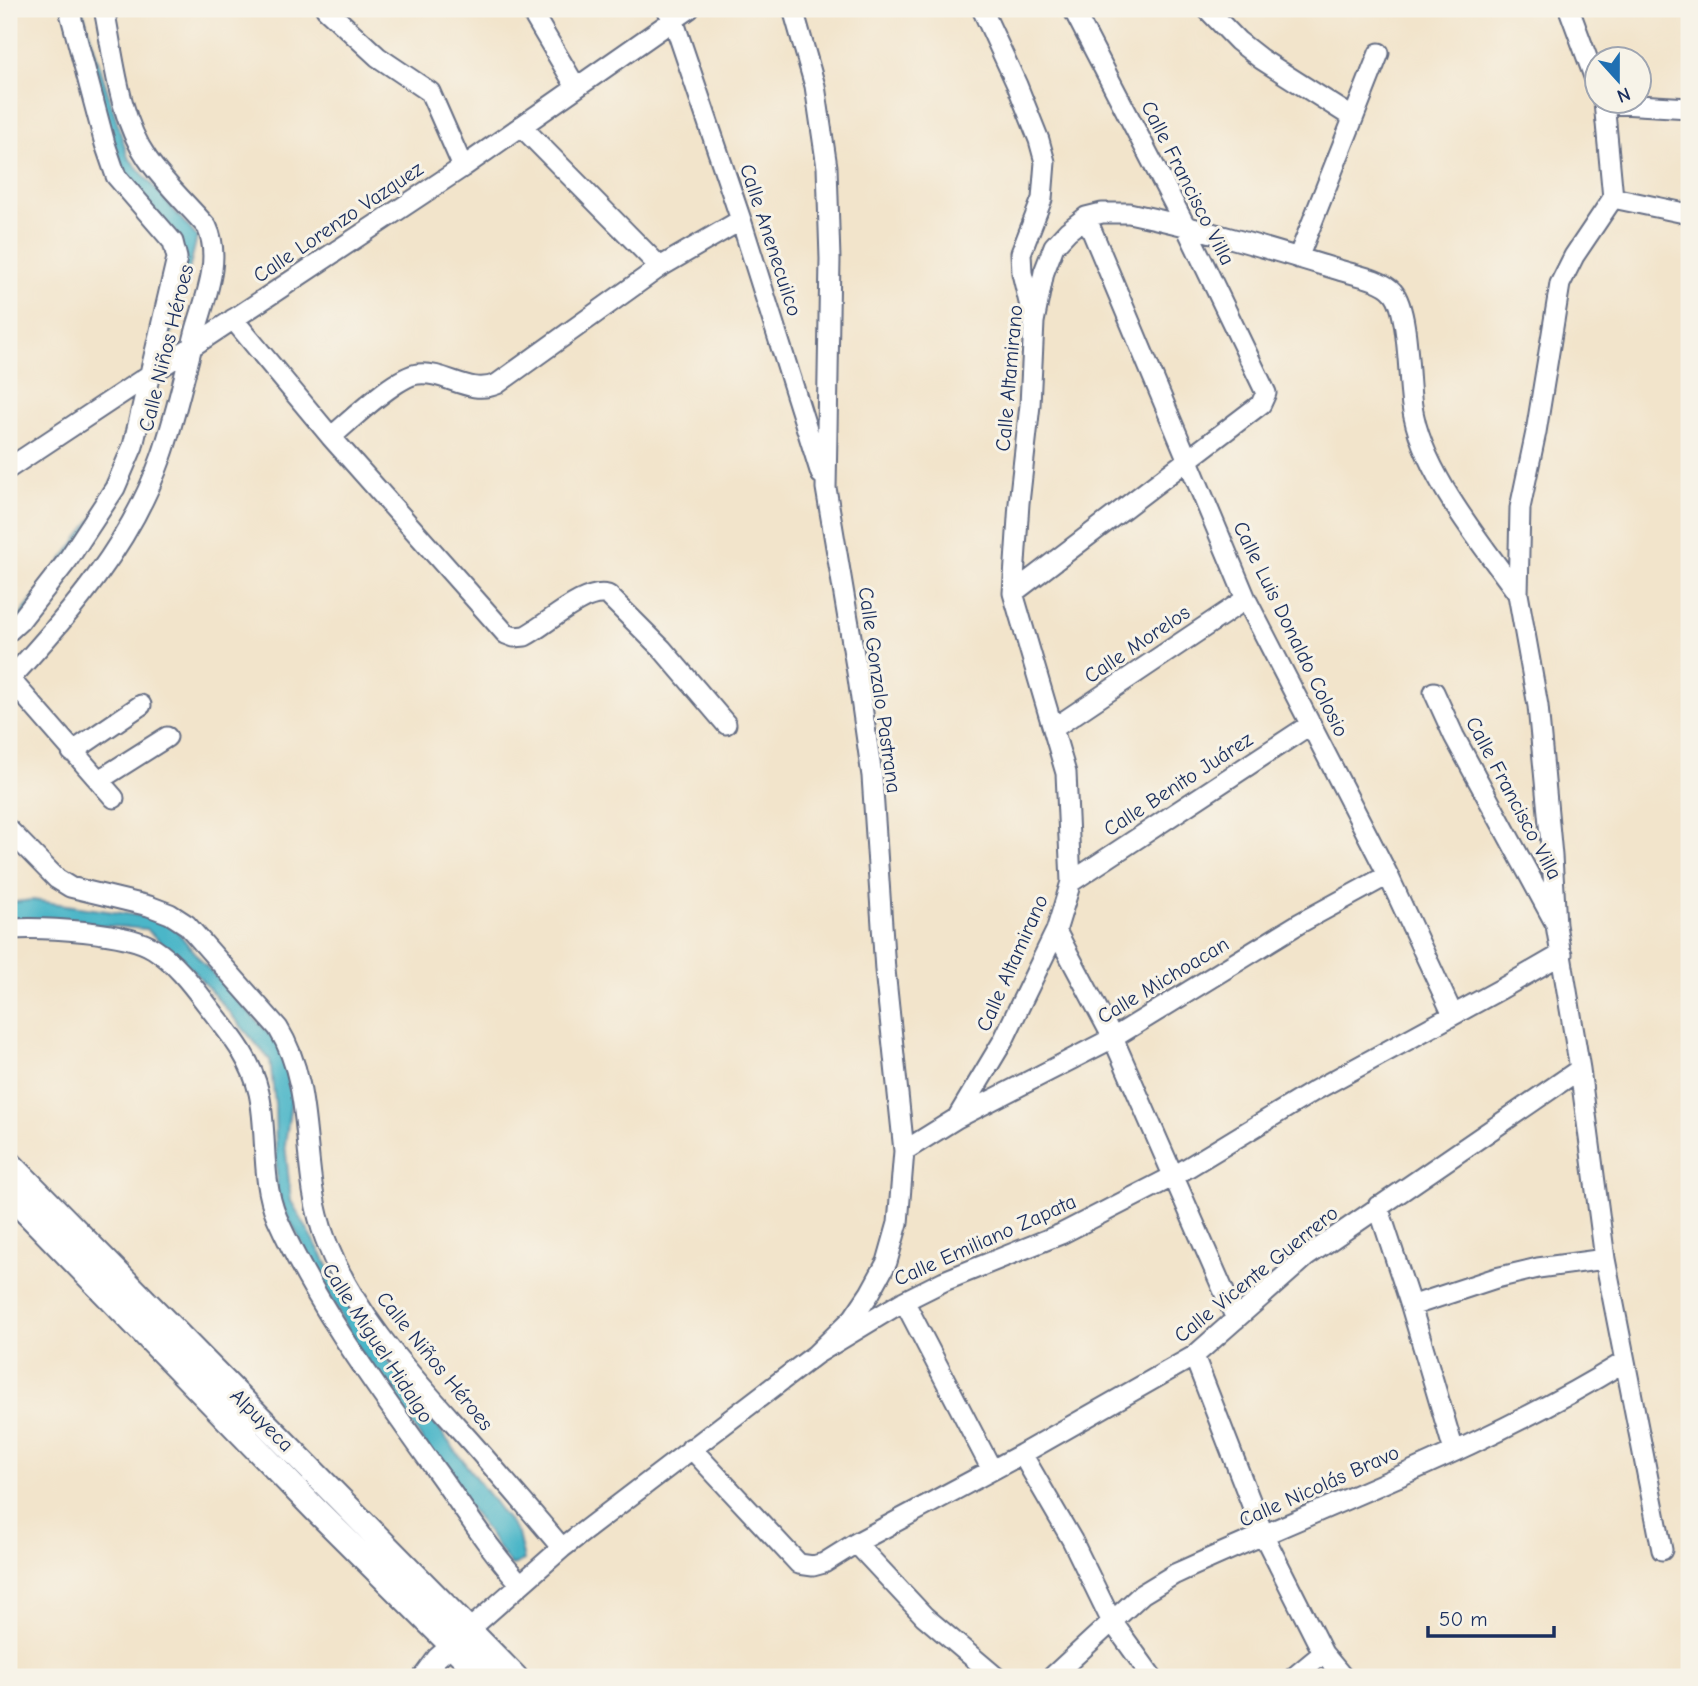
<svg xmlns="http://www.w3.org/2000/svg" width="1698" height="1686" viewBox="0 0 1698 1686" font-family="'Comic Neue',sans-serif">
	<rect width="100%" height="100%" fill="#f7f3e8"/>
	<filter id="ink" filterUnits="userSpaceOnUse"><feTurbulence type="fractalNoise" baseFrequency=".0143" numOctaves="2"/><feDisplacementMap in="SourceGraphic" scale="14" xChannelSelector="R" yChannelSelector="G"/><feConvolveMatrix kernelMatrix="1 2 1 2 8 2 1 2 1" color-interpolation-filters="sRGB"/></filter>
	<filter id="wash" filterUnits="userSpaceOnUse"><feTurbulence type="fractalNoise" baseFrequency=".00686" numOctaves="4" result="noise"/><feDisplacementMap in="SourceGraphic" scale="28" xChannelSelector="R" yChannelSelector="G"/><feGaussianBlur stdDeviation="1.57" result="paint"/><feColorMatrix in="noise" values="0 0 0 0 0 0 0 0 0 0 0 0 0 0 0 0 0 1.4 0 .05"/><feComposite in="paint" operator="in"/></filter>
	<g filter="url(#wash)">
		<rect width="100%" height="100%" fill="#f2e4cb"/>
		<path fill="#4bb6c8" stroke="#337293" stroke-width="2" d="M73,9h9l46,148 69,80 -12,50 -62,204 -77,117 -37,41v-18l86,-116 43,-86 43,-190 -61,-67z
			M32,900l136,20 35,43 81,87 8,45 -7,49 6,57 75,131 152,202 6,26 -13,6 -156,-222 -78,-148 -2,-92 -5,-44 -77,-90 -47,-41 -110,-9 -27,2v-19z"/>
	</g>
	<g filter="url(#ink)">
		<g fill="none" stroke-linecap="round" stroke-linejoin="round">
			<defs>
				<path id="minor" d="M326,9l52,48 52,35 33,75
					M530,9l46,78
					M793,9l22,77 12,81 3,92 -4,229 32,190 14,98 13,194 19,181 -6,72 -11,39 -17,31 -17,25 -38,37
					M982,9l35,76 22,55 6,22 -3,37 -21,54 1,20 11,46
					M1569,9l27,73
					M1208,10l30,31 23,18 91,58
					M668,11l5,8 68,201 80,254
					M1604,102l9,96 -39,58 -14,28 -24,148 -16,76 -2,86 20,112 14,150 4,69 24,144 25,190 57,291
					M1604,103l85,5
					M521,126l139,141
					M1613,198l76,16
					M1086,217l160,382 142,276 65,140
					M1298,258l81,-205
					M233,319l98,118 175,197 8,3 11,-1c22,-11 59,-48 83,-41l54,54 64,75
					M331,437c18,-15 65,-61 87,-63 28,-3 51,22 79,10l163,-117 81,-47
					M9,468l454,-301 226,-158
					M1013,593l248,-189 5,-11 -80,-166 -113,-218
					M9,631l11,-10 47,-60 48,-73 18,-42 44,-188 -4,-16 -57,-66 -11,-32 -36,-135
					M10,679l104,119
					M9,680c61,-66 121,-135 152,-222 15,-42 24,-85 35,-128 9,-32 26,-71 11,-103 -20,-23 -43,-44 -60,-69 -29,-42 -33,-101 -43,-149
					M1434,692l20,44 100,185
					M1054,728l192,-129
					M72,752l69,-47
					M99,780l68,-43
					M9,830l48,49 13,8 79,19 21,8 17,11 91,103c39,63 21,142 47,210 27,74 85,136 137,194 34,38 67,77 100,116
					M1071,882l240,-158
					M9,929c33,-2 118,2 145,20 25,16 43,43 61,66 19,24 37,47 44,78 9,41 1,85 18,125 41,91 101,171 158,251 28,38 53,80 86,115
					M1056,931l57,107 123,281
					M957,1118l156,-80 187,-115 88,-48
					M904,1151l53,-33 46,-77 20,-42 33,-68 15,-49 -5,-109 -53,-180 6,-90 11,-98 4,-83 10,-50 10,-26 14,-15 18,-14 16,-4h27c71,15 141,36 210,57 16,5 43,9 54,22 16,18 15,88 19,114 9,65 68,135 106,188
					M1378,1206l33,100 43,145
					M904,1301l88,169
					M1411,1306l85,-28 42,-10 67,-9
					M1194,1356l70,180 59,117 20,24
					M691,1448l108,116 14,2 11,-3 32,-20 166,-89 172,-98 112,-99 274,-188
					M1022,1454l50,86 39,80 41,57
					M856,1543l68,73 72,61
					M423,1677l14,-19 125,-110 253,-193 89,-54 40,-20 117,-47 113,-58 140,-85 187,-102 61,-35
					M1052,1677l90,-83 33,-20c150,-69 308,-125 449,-212
					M1294,1677l29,-24"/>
				<path id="major" d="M9,1163l506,514
					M9,1194l306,315 169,168"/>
			</defs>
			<use href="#minor" stroke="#666e84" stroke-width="23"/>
			<use href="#major" stroke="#666e84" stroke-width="28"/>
			<use href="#minor" stroke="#fff" stroke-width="19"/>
			<use href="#major" stroke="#fff" stroke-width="24"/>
		</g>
	</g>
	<g text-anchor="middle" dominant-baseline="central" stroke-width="6" stroke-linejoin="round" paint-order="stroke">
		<g font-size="21" fill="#1b2f5e" stroke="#f7f3e8">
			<text transform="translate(1188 183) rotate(63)">Calle Francisco Villa</text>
			<text transform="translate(338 222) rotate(-34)">Calle Lorenzo Vazquez</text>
			<text transform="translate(771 240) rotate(72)">Calle Anenecuilco</text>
			<text transform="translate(166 348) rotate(-76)">Calle Niños Héroes</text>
			<text transform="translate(1009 378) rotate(-85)">Calle Altamirano</text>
			<text transform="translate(1291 629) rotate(64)">Calle Luis Donaldo Colosio</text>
			<text transform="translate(1137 644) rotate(-34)">Calle Morelos</text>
			<text transform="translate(880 690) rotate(82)">Calle Gonzalo Pastrana</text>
			<text transform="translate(1178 784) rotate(-33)">Calle Benito Juárez</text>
			<text transform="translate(1514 798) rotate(62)">Calle Francisco Villa</text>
			<text transform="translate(1012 963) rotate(-66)">Calle Altamirano</text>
			<text transform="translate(1163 980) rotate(-31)">Calle Michoacan</text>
			<text transform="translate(985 1240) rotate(-24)">Calle Emiliano Zapata</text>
			<text transform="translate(1256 1274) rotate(-39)">Calle Vicente Guerrero</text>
			<text transform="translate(378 1343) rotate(57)">Calle Miguel Hidalgo</text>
			<text transform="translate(435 1361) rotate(51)">Calle Niños Héroes</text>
			<text transform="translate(262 1420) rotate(45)">Alpuyeca</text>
			<text transform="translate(1319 1486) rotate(-24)">Calle Nicolás Bravo</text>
		</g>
	</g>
	<rect width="1698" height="1686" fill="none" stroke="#f7f3e8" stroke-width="35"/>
	<g transform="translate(1618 80) rotate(159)"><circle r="33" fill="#f7f3e8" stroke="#9fa5b1" stroke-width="2"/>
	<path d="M0-5L12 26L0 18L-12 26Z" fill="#1f6fb2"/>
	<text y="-10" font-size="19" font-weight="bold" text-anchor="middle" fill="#1b2f5e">N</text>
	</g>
	<path d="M1428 1626v10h126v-10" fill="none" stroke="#1b2f5e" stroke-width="3.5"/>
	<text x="1439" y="1626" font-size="21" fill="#1b2f5e" stroke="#f7f3e8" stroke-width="5" paint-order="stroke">50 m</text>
</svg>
